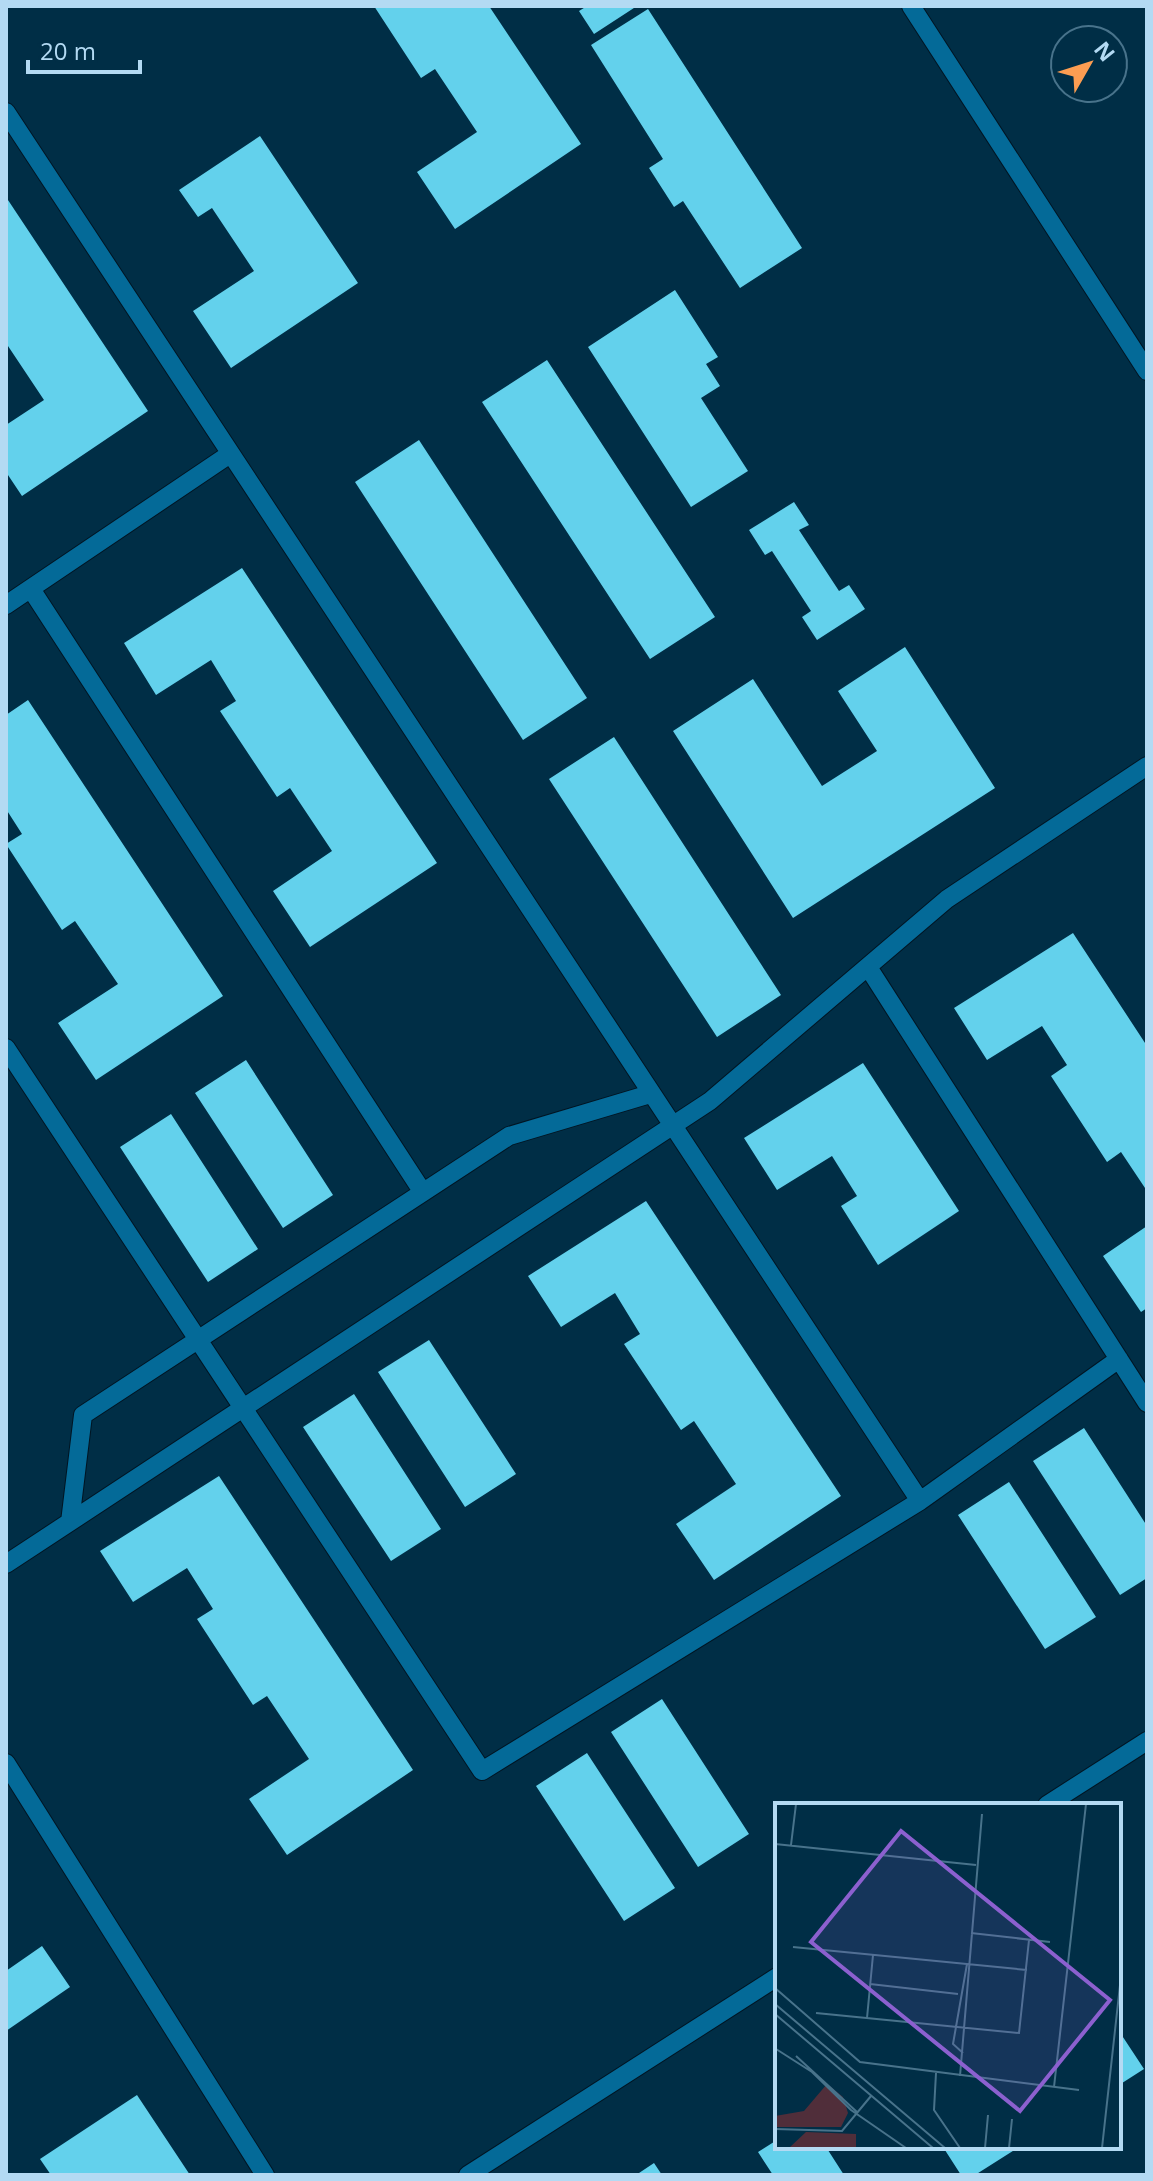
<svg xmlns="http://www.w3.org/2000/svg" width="1153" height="2181" viewBox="0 0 1153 2181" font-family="'Open Sans',sans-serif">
	<rect width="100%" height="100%" fill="#002e46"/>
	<path fill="#63d1ec" d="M374,6h115l92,138 -126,85 -38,-57 60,-40 -42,-63 -14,9z
		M587,6h50l-43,28 -15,-23z
		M648,9l154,239 -62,40 -57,-87 -9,6 -25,-39 14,-9 -72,-114z
		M260,136l98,147 -127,85 -38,-57 61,-40 -42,-63 -14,9 -19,-27z
		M6,197l142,214 -126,85 -16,-24v-47l38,-25 -38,-57z
		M675,290l43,67 -12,7 14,22 -19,12 47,73 -57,36 -103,-160z
		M547,360l168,257 -65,42 -168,-257z
		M419,440l168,258 -64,42 -168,-258z
		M794,502l15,23 -10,5 40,61 10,-6 16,24 -48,31 -15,-23 9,-6 -39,-60 -7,4 -16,-25z
		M242,568l195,295 -127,84 -37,-56 59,-40 -42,-63 -13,9 -57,-86 16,-10 -25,-41 -55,35 -32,-52z
		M905,647l90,141 -202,130 -120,-187 80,-52 69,107 55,-35 -39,-60z
		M28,700l195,296 -127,84 -38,-57 60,-39 -43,-63 -13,9 -56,-86 16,-10 -16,-25v-94z
		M614,737l167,258 -64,42 -168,-258z
		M1073,933l74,113v145l-26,-39 -14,10 -56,-86 16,-11 -25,-39 -55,34 -33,-52z
		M246,1060l87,135 -50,33 -88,-135z
		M863,1063l96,148 -81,54 -37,-59 16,-10 -25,-40 -55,34 -33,-52z
		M171,1114l87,135 -50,33 -88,-135z
		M646,1201l195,295 -127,84 -38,-56 60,-40 -42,-63 -13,9 -57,-86 16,-10 -25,-41 -54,34 -33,-51z
		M1147,1226v82l-6,4 -38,-56z
		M429,1340l87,134 -51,33 -87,-135z
		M354,1394l87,135 -50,32 -88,-134z
		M1084,1428l63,98v52l-27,17 -87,-134z
		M219,1476l194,294 -126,85 -38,-56 60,-40 -42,-63 -14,9 -56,-86 16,-10 -26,-41 -54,34 -33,-51z
		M1009,1482l87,135 -51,32 -87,-134z
		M662,1699l87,135 -51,33 -87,-135z
		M587,1753l88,135 -51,33 -88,-135z
		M42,1946l28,41 -64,44v-60z
		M1119,2031l25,38 -25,16z
		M137,2095l53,80h-139l-11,-16z
		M777,2140v7h49l18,28h-71l-15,-23z
		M943,2147h71l2,2 -41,26h-14z
		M654,2163l8,12h-26z"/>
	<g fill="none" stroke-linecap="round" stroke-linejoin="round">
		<defs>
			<path id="service" d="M911,6l236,365
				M6,112l914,1389
				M31,589l391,602
				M6,605l224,-151
				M868,967l279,436
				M6,1048l476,723 438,-270 199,-142
				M70,1522l13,-107 426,-279 141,-42
				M6,1564l704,-463 237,-202 200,-133
				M6,1763l259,412
				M1047,1805l100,-64
				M468,2175l309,-198"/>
		</defs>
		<use href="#service" stroke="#001523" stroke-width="20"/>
		<use href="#service" stroke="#046a98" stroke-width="18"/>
	</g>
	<g transform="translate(775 1803)">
		<rect width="346" height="346" fill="#002e46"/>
		<path d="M52,281l16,13 5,16 -7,14h-66v-11l29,-5zM31,329l50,2v13l-67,1z" fill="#502e3a"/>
		<path fill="none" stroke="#48738b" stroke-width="2" d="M0,41l201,21M16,42l5,-41M196,130l79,9M18,144l234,23M95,181l88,10M0,185l85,74 219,28M0,201l170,144M41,210l203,20 10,-93M0,211l158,134M92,215l6,-63M1,246l36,23 39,38 55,38M188,250l-10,-9 14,-80M21,253l61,56M161,270l-2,37 26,38M185,273l22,-262M279,284l32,-283M0,326l67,2 29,-35M210,345l3,-33M234,345l3,-29M327,345l19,-172"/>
		<path fill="#8c60cf" fill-opacity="0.15" stroke="#8c60cf" stroke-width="4" d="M126,28l209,169 -90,111 -209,-169z"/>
		<rect width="346" height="346" fill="none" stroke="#b3daf3" stroke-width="4"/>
	</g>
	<rect width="1153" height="2181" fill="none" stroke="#b3daf3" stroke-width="16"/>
	<g transform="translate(1089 64) rotate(51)"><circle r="38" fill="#002e46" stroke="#48738b" stroke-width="2"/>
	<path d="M0-6L14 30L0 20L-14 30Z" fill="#fc9d52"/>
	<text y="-12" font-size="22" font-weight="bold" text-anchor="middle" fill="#b3daf3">N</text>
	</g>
	<path d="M28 60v12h112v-12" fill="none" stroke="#b3daf3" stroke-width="4"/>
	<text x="40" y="60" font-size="24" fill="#b3daf3" stroke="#002e46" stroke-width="6" paint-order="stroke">20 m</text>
</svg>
